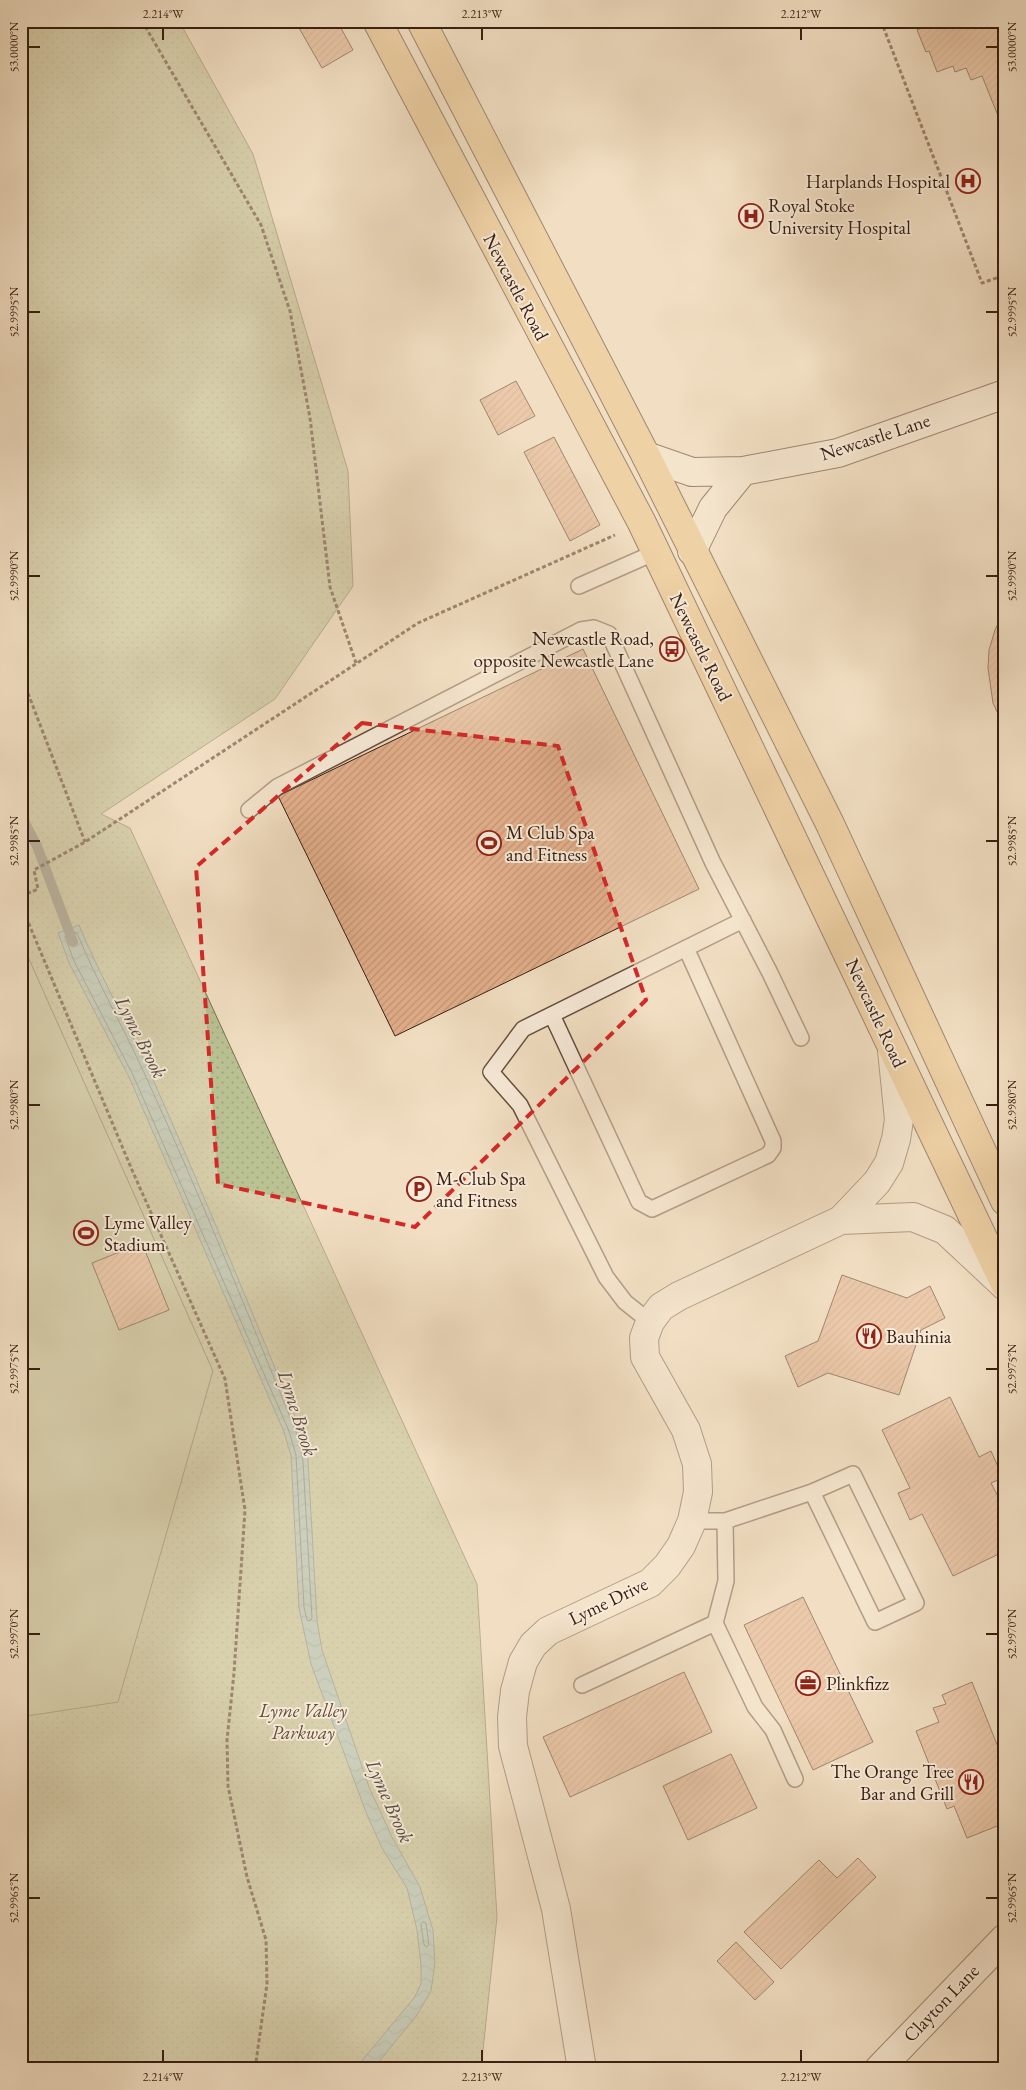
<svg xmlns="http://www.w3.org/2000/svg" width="1026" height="2090" viewBox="0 0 1026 2090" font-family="'EB Garamond',serif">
	<defs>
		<pattern id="park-dots" width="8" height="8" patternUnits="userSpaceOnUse" patternTransform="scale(1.25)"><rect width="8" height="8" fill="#bac294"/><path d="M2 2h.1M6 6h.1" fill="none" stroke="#a1a67f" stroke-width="1.8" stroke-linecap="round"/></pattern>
		<pattern id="water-waves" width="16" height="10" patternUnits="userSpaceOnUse" patternTransform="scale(1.25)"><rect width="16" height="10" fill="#9bbdb3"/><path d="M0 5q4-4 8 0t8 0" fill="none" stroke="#86a299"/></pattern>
		<pattern id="building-hatch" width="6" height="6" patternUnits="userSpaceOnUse" patternTransform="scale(1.25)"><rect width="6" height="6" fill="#e4b08c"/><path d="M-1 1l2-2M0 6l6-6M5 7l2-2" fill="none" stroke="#c49778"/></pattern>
	</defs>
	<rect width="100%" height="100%" fill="#f2dfc3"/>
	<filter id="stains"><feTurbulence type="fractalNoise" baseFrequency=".004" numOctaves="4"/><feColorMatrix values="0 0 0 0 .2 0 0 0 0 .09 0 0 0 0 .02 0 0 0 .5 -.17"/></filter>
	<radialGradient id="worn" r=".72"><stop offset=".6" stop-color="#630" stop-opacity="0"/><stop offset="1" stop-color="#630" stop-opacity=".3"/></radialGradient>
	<path fill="#bac294" stroke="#797052" d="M21,941l192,430 -95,332 -97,14z"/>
	<path fill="url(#park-dots)" stroke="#797052" d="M21,21h158l74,133 95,317 5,115 -78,113 -174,115 29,14 347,756 20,333 -16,152h-460v-352l97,-15 95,-331 -192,-430z"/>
	<path fill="url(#water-waves)" stroke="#737d72" d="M79,925c21,51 49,99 72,150 53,119 102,240 152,361l5,24 9,160 5,30 47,137 23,50 28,50 13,43 2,33 -4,28 -14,24 -44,54h-18l59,-71 7,-14v-19l-4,-35 -10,-42 -24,-38 -16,-35 -56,-151 -12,-56 -8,-152 -7,-24 -155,-355 -60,-114 -11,-30z"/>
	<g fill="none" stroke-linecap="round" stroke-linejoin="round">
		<path stroke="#6a6e62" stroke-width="1" d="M74,932l3,1c20,49 47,95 69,144 54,118 103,239 152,360l5,24 9,157 -2,3 -3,-1 -3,-13 -8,-152 -7,-24 -156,-356 -59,-114 -9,-24z
			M423,1922l3,1 3,22 -2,2 -3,-2 -3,-21z"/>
		<path stroke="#737d72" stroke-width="10" d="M21,805l4,18 12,23 36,96"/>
	</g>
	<path fill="url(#building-hatch)" stroke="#381e11" d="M295,21h42l16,29 -31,18z
		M939,21h66v112l-23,-57 -11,4 -5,-12 -11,4 -2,-6 -16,6 -8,-21 -3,1 -9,-22z
		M516,381l19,35 -37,19 -18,-35z
		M554,437l46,88 -30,16 -46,-89z
		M1005,609v120l-12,-26 -5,-35 1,-18 6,-20z
		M583,649l116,240 -304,147 -117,-240z
		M142,1243l27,67 -50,20 -27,-67z
		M842,1275l65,23 23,-12 15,32 -24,12 -22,65 -71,-22 -30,14 -13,-31 33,-15z
		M950,1397l29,60 12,-6 12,27 -12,5 14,27v41l-52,25 -31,-62 -12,6 -12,-27 12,-5 -28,-58z
		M803,1597l70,145 -60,28 -69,-145z
		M684,1672l28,60 -142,65 -27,-60z
		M972,1682l30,75 3,-1v67l-38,15 -13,-32 -7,3 -31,-78 23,-9 -6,-14 13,-4 -4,-9z
		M731,1754l26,54 -69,32 -25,-54z
		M858,1858l18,19 -95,92 -37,-37 75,-72 18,18z
		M736,1942l38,40 -19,18 -38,-39z"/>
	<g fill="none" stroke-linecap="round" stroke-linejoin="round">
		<defs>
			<path id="lane" d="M579,586l77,-34
				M249,810l28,-23 304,-157 13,-2 15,6 104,229 57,110 31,65
				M552,1015l87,187 13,7 116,-54 5,-7v-7l-87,-193
				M650,1322l-25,-20 -19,-25 -86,-172 -29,-33 32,-43 220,-109
				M725,1521l87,-29 41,-18 63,129 -41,19 -63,-130
				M715,1623l40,84 18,23 22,49
				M582,1685l133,-62 11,-42 -1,-60h-33"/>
			<path id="street" d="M841,1220l72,-3 32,13 60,56
				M582,2069l-26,-160 -43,-163 -1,-29 3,-26 8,-29 10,-17 15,-14 102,-48 17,-17 14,-20 11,-25 6,-29 -1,-28 -11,-34 -41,-73 -1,-19 6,-16 11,-15 18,-11 162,-76 36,-38 12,-19 7,-24 3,-19 -7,-70"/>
			<path id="secondary" d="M646,456l46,16 51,-1 95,-18 167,-59
				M692,551l21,-43 30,-37
				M879,2069l126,-131"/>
			<path id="highway" d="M377,21l265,502 363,761
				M421,21l225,435 184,368 175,377"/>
		</defs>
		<use href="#lane" stroke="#664e3e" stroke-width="18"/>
		<use href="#street" stroke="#664e3e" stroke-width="30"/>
		<use href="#secondary" stroke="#381e11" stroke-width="30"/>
		<use href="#highway" stroke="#381e11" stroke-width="30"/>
		<path stroke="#381e11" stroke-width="3" stroke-dasharray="4 2.5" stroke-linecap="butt" d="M142,21l119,204 29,86 20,107 20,169 26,76
			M881,21l101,262 23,-8
			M21,675l64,167
			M21,896l17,-7 -4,-19 51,-28 333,-219 197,-88
			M21,905l111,265 93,209 20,131 -11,163 -7,67 1,46 19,91 19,63 1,44 -12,85"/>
		<use href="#lane" stroke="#f7ead8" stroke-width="15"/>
		<use href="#street" stroke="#f7ead8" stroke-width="28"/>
		<use href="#secondary" stroke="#f7ead8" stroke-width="28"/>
		<use href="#highway" stroke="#e9c082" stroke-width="28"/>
	</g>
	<path d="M0 0H1026V2090H0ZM362,723l196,23 88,254 -231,227 -197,-43 -22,-317z" fill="#f2dfc3" fill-opacity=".55" fill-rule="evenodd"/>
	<path fill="none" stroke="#d62828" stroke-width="4" stroke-dasharray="10 6" stroke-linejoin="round" d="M362,723l196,23 88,254 -231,227 -197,-43 -22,-317z"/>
	<path fill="none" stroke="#381e11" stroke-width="2" d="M163,28v12M482,28v12M801,28v12M28,47h12M986,47h12M28,312h12M986,312h12M28,576h12M986,576h12M28,841h12M986,841h12M28,1105h12M986,1105h12M28,1369h12M986,1369h12M28,1634h12M986,1634h12M28,1898h12M986,1898h12M163,2050v12M482,2050v12M801,2050v12"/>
	<defs>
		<symbol id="hospital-ring" viewBox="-11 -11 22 22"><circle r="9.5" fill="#f7ead8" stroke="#8f2418" stroke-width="1.5"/><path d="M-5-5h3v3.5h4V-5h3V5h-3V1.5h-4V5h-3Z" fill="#8f2418"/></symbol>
		<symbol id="bus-ring" viewBox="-11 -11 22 22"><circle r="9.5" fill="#f7ead8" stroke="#8f2418" stroke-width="1.5"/><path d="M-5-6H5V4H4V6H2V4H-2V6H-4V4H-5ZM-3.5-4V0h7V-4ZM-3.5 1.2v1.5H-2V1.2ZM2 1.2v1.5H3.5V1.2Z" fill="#8f2418"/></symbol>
		<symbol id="stadium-ring" viewBox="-11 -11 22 22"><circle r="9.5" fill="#f7ead8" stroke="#8f2418" stroke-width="1.5"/><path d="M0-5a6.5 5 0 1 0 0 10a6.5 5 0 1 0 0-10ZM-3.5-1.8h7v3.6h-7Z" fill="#8f2418"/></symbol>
		<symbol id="parking-ring" viewBox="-11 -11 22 22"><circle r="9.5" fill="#f7ead8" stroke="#8f2418" stroke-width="1.5"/><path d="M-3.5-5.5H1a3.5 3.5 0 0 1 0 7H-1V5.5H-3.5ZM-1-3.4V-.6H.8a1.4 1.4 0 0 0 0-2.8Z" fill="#8f2418"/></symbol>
		<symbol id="restaurant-ring" viewBox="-11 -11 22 22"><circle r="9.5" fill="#f7ead8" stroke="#8f2418" stroke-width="1.5"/><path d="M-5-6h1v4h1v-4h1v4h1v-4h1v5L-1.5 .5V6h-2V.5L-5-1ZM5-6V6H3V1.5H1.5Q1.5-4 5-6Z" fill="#8f2418"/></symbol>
		<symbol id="office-ring" viewBox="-11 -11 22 22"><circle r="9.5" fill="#f7ead8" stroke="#8f2418" stroke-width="1.5"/><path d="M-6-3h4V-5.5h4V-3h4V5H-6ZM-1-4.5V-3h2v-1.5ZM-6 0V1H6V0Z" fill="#8f2418"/></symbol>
	</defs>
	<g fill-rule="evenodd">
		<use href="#hospital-ring" x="954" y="167" width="28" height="28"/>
		<use href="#hospital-ring" x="737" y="202" width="28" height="28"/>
		<use href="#bus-ring" x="658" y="635" width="28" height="28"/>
		<use href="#stadium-ring" x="475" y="829" width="28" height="28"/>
		<use href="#parking-ring" x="405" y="1175" width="28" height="28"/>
		<use href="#stadium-ring" x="72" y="1219" width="28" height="28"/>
		<use href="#restaurant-ring" x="855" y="1322" width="28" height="28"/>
		<use href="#office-ring" x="794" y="1669" width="28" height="28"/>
		<use href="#restaurant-ring" x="957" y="1768" width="28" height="28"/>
	</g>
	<g text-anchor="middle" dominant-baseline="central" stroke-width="4" stroke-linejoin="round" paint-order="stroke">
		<g font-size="19" fill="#381e11" stroke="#f7ead8" text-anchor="start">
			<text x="950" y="181" text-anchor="end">Harplands Hospital</text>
			<text x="768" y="205">Royal Stoke<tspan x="768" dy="22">University Hospital</tspan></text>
			<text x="654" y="638" text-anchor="end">Newcastle Road,<tspan x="654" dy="22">opposite Newcastle Lane</tspan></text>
			<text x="506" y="832">M Club Spa<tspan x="506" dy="22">and Fitness</tspan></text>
			<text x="436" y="1178">M-Club Spa<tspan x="436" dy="22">and Fitness</tspan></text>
			<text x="104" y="1222">Lyme Valley<tspan x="104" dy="22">Stadium</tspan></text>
			<text x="886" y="1336">Bauhinia</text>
			<text x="826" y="1683">Plinkfizz</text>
			<text x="954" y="1771" text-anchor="end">The Orange Tree<tspan x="954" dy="22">Bar and Grill</tspan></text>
		</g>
		<g font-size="19" fill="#381e11" stroke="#f7ead8">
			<text transform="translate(516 287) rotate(62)">Newcastle Road</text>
			<text transform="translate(875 437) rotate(-18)">Newcastle Lane</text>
			<text transform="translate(701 647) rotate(64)">Newcastle Road</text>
			<text transform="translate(876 1013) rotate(65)">Newcastle Road</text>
			<text transform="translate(608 1601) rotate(-26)">Lyme Drive</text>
			<text transform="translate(941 2003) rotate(-46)">Clayton Lane</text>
		</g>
		<g font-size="19" font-style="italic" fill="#5f4f38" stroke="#f7ead8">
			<text x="303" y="1710">Lyme Valley<tspan x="303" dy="22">Parkway</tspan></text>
		</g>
		<g font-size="20" font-style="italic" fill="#564e42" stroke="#f7ead8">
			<text transform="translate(141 1037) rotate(63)">Lyme Brook</text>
			<text transform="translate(298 1413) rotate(72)">Lyme Brook</text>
			<text transform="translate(390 1801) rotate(66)">Lyme Brook</text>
		</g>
	</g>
	<rect width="1026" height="2090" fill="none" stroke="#f2dfc3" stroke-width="55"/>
	<rect x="28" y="28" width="970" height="2034" fill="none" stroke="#381e11" stroke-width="2"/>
	<g font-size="12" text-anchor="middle" fill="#381e11">
		<text x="163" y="18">2.214°W</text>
		<text x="482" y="18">2.213°W</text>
		<text x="801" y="18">2.212°W</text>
		<text transform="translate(14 47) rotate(-90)" y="4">53.0000°N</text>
		<text transform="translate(1012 47) rotate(-90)" y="4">53.0000°N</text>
		<text transform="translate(14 312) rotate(-90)" y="4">52.9995°N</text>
		<text transform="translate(1012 312) rotate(-90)" y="4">52.9995°N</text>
		<text transform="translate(14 576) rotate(-90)" y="4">52.9990°N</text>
		<text transform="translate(1012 576) rotate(-90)" y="4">52.9990°N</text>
		<text transform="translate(14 841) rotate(-90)" y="4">52.9985°N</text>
		<text transform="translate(1012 841) rotate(-90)" y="4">52.9985°N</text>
		<text transform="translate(14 1105) rotate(-90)" y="4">52.9980°N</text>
		<text transform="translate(1012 1105) rotate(-90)" y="4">52.9980°N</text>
		<text transform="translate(14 1369) rotate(-90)" y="4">52.9975°N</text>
		<text transform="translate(1012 1369) rotate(-90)" y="4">52.9975°N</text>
		<text transform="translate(14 1634) rotate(-90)" y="4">52.9970°N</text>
		<text transform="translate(1012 1634) rotate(-90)" y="4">52.9970°N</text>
		<text transform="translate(14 1898) rotate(-90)" y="4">52.9965°N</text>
		<text transform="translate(1012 1898) rotate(-90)" y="4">52.9965°N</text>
		<text x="163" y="2081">2.214°W</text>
		<text x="482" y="2081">2.213°W</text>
		<text x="801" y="2081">2.212°W</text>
	</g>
	<rect width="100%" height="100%" filter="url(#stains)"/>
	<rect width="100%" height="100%" fill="url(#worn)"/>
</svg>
